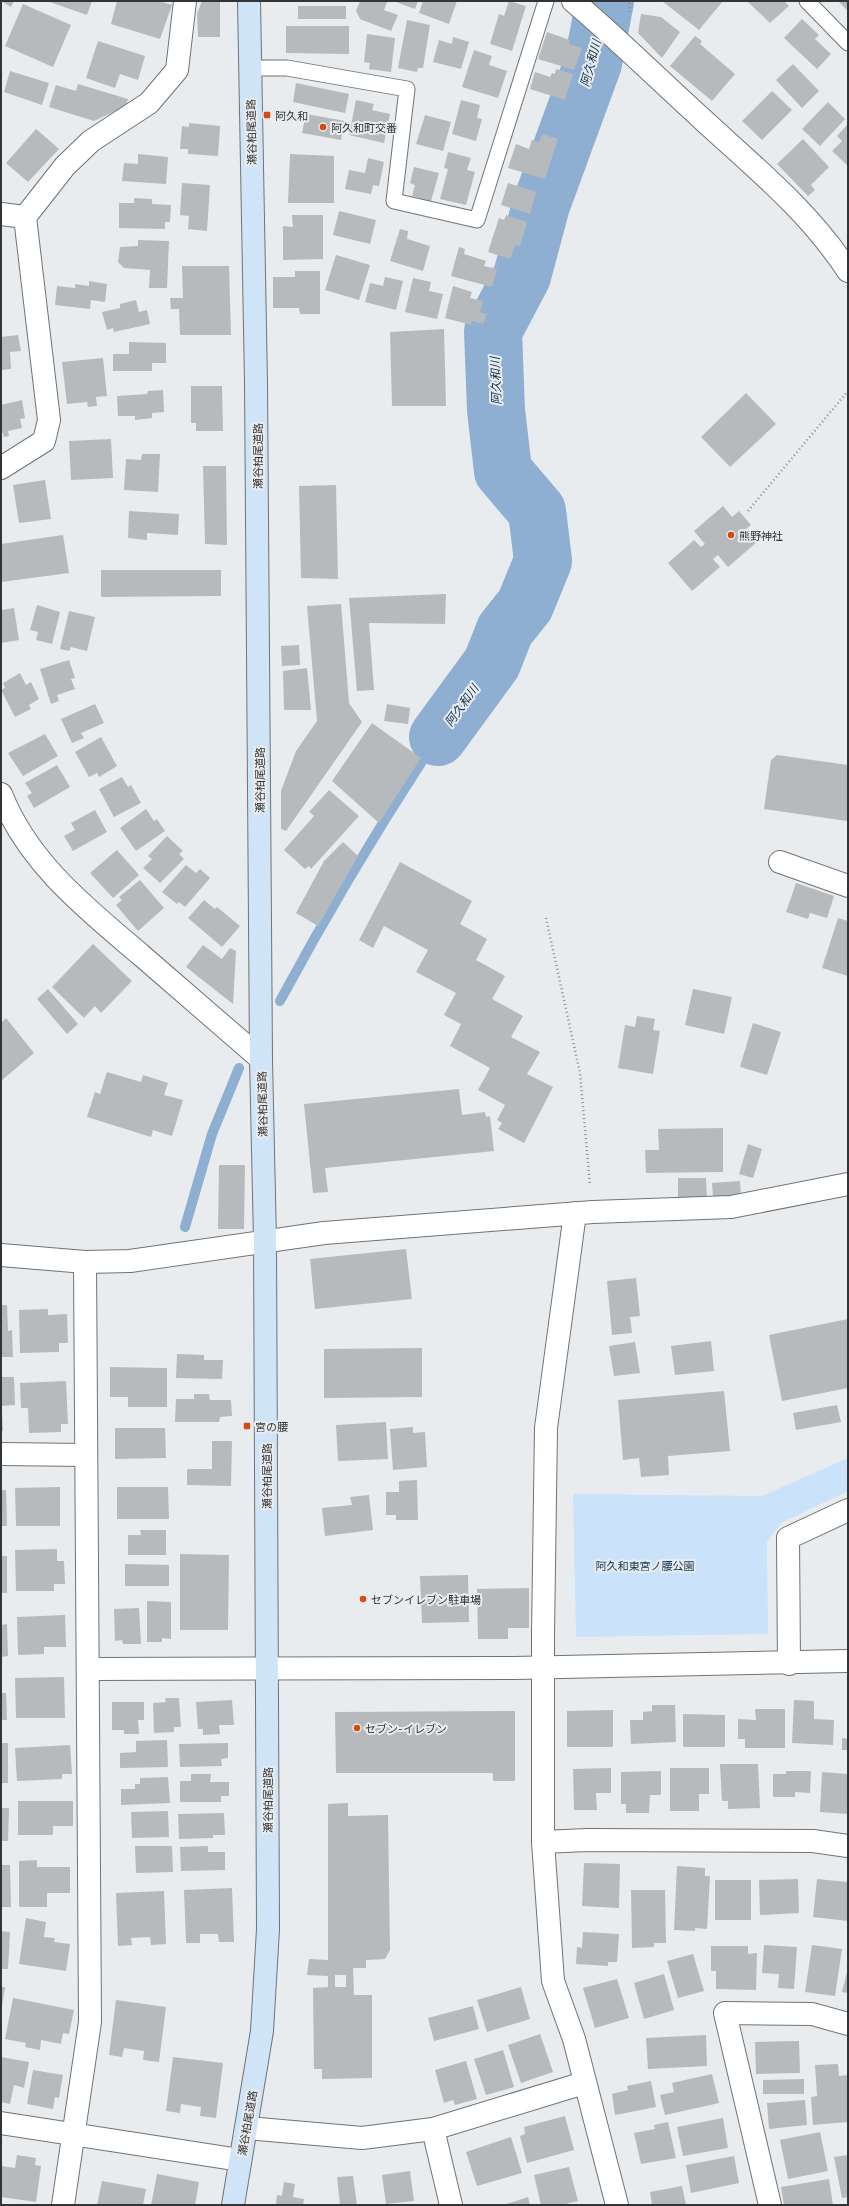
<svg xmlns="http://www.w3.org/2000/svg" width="849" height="2206" viewBox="0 0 849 2206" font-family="'Exo 2','Noto Sans JP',sans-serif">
	<rect width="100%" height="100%" fill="#e9ecef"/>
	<path fill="#cae2fa" d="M848,1458v33l-67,32 -14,19 1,92 -192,3 -3,-143 189,2z"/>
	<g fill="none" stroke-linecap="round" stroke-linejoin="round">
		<path stroke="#8eafd1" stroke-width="10" d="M280,1001c49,-91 101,-178 158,-264
			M185,1227l27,-93 27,-66"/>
		<path stroke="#8eafd1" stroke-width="58" d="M438,737l54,-74 13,-33 20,-25 18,-44 -6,-50 -34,-40 -7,-61 -3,-79 29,-55 19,-71 52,-142 12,-62"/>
	</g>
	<path fill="#b7babc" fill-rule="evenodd" d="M1,1h13l-3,6z
		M47,1h45l-5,14z
		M117,1h42l13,4 -12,34 -49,-15z
		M202,1h18v36h-22l-1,-23z
		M360,1l27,1 -3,8 14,5 -7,16 -31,-12 -4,-8z
		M393,1h25l-3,8z
		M423,1h34l-8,23 -30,-11z
		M509,1l17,5 -14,45 -22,-7 9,-30 5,2z
		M662,1h61l-24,29z
		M747,1h37l5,5 -19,17z
		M838,1h10v10z
		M23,4l48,21 -18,42 -48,-21z
		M298,6h48v13h-48z
		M641,14l20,3 19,15 -18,26 -24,-25z
		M802,19l17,16 -4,4 16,15 -14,15 -33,-31z
		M407,20l23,5 -7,43h-5l-1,4 -19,-4z
		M286,26h63v28l-63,-1z
		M547,32l23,8 -1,4 13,4 -8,22 -36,-11z
		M367,34l28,4 -4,34 -22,-3 1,-6 -6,-1z
		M695,36l7,5 -2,3 35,30 -23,27 -42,-35z
		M453,37l16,5 -8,27 -28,-7 6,-22 13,4z
		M98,41l47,15 -7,24 -18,-6 -5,14 -29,-10z
		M474,50l18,6 -3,9 18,6 -9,27 -36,-11z
		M793,64l26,27 -17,17 -26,-28z
		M556,69l17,5 -8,26 -35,-11 5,-17 15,5 2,-4 3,1z
		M10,71l39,12 -7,22 -38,-13z
		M296,83l53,11 -4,19 -52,-11z
		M78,84l50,15 -2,7 -32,15 -45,-14 7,-22 20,6z
		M772,91l20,19 -30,30 -20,-19z
		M356,100l18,4 -2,6 18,4 -6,29 -35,-8z
		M461,100l19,5 -3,13 5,1 -6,22 -24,-7z
		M828,102l17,17 -25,27 -18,-17z
		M306,114l39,7 -4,19 -39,-7z
		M425,115l26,7 -8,29 -27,-7z
		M189,123l31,3 -2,30 -30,-2v-5h-8l2,-23 7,1z
		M848,124v42l-16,-15 10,-10 -5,-5z
		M36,129l23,20 -31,33 -22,-19z
		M542,134l16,5 -13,40 -37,-11 8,-24 13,5 3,-9 7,2z
		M803,139l26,28 -18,18 4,5 -7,6 -31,-32z
		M448,152l23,6 -4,12 8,2 -9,33 -26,-6 8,-30 -4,-1z
		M138,154l30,3 -2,27 -44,-3 2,-18 14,1z
		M290,154l44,2v47h-46z
		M368,158l16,4 -5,24 -6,-1 -2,9 -26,-5 4,-19 16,3z
		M414,167l25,6 -8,28 -19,-5 3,-11 -5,-2z
		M182,183l28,2 -3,46 -19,-2 1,-13 -9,-1z
		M508,183l28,9 -6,22 -29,-9z
		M134,198l18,1v5l19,1 -1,17h-5v7l-46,-1v-25h15z
		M339,211l37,9 -6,24 -37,-9z
		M292,215h31v44l-40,1v-34l10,1z
		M506,215l21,7 -7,24 -5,-1 -5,14 -22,-7 11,-34 5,2z
		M400,229l8,2 -1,8 23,7 -7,25 -33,-10z
		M138,240l31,1 -2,47h-18l1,-18 -26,-2 -6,-6 2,-15 18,-1z
		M459,247l6,2 -1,5 22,7 -2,5 13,3 -5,18 -41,-11z
		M336,255l34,10 -11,35 -34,-10z
		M182,266h47l2,69h-51l-1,-26h-8l-1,-11h13z
		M295,271h25v43h-20l-1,-6h-26v-31h22z
		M385,277l18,4 -7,29 -31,-8 5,-19 13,3z
		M413,278l18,4 -2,9 14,3 -6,25 -32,-7z
		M89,281l18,3 -2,18 -14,-2 -1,9 -35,-4 2,-19 18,2v-4l14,2z
		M453,286l19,6 -2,6 13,3 -3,11 7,2 -4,10 -11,-3 -1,4 -26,-7z
		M136,300l3,12 8,-2 3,14 -36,8 -1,-4 -6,2 -5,-18 18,-4v-4z
		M444,329l2,77h-54l-2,-74z
		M18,335l3,16 -11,1 1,17 -10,1v-33z
		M129,342l37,1v20h-14v8h-39v-17h16z
		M103,358l4,38 -11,1 1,9 -9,1 -1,-5 -20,2 -5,-42z
		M191,386h31l1,45h-27v-8h-5z
		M163,390l1,22 -12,1v5l-17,2v-4h-17l-1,-20 30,-2 1,-3z
		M746,393l30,31 -46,43 -29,-30z
		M22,400l3,18 -5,1 2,9 -14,3 1,5 -5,1 -1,-4h-2v-28z
		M111,439l2,39 -42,2 -2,-39z
		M142,454h18l-2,38 -34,-2 2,-31 15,1z
		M203,466h23l1,79 -22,-1z
		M45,480l6,39 -32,4 -6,-38z
		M336,485l2,94 -37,-1 -2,-92z
		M723,506l9,11 7,-6 12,14 -5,4 11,13 -29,25 -10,-12 -5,4 7,8 -28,24 -24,-28 26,-23 7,7 4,-3 -11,-13z
		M129,511l50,3 -1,21 -31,-2v7l-19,-2z
		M63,535l6,38 -68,9v-38z
		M101,570h120v26l-120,1z
		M446,594l-1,30 -76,-1 5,67 -17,1 -8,-93z
		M341,604l8,99 13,19 -76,109 -5,-2v-38l15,-40 21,-30 -10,-115z
		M37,605l23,7 -8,32 -16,-4 2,-8 -8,-2z
		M14,608l5,32 -18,3v-33z
		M69,611l26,6 -8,34 -16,-4 -2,4 -9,-2z
		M299,645l1,20 -18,1 -1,-20z
		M69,660l6,18 -4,1 4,10 -18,6 2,6 -8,3 -11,-35z
		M307,668l4,42h-27l-1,-39z
		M20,673l6,12 5,-3 8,17 -10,6 2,4 -16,8 -14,-27 4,-2 -2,-5z
		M95,704l9,19 -23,10 3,5 -12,5 -11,-24z
		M387,704l23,4 -2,16 -24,-3z
		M372,723l49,35 -42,65 -47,-42z
		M45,734l13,22 -35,20 -15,-23z
		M101,737l16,29 -18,11 -2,-4 -8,4 -14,-25z
		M777,755l71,10 -1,56 -83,-12 7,-49z
		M57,765l13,22 -36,21 -7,-12 5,-3 -7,-10z
		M122,777l6,10 3,-2 10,18 -27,14 -15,-28z
		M329,790l30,26 -48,53 -2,-3 -4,3 -21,-19 30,-34 -5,-4z
		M146,809l8,12 3,-2 8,12 -29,20 -16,-23z
		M95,810l12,22 -34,19 -9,-15 11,-6 -4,-7z
		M167,836l16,15 -4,3 5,5 -24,24 -17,-15 9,-9 -4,-3z
		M343,842l15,14 -40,70 -22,-13 28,-52z
		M117,850l22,25 -26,23 -23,-25z
		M400,862l72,39 -12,23 27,15 -11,21 29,16 -13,23 31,17 -12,21 29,15 -13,22 26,13 -29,56 -26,-14 4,-6 -5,-3 8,-15 -27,-15 12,-22 -40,-22 11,-22 -17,-9 12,-22 -40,-21 12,-22 -44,-24 -11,22 -14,-8z
		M186,865l10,8 4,-4 10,9 -25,29 -6,-5 -2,2 -15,-12z
		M140,880l24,28 -26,23 -22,-26 6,-5 -3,-3z
		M796,883l38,13 -7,22 -17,-5 -2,6 -22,-7z
		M204,900l11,9 2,-2 23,19 -18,21 -34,-29z
		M838,918l10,3v55l-26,-8z
		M93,944l39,37 -31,32 -6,-7 -11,12 -32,-31z
		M203,945l19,14 8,-11 6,3 -3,53 -47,-37z
		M48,989l30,35 -11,10 -30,-35z
		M693,989l39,8 -8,37 -39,-9z
		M637,1016l18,3 -2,11 7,1 -7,43 -35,-6 7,-43 10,2z
		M6,1018l28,35 -33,28v-58z
		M753,1023l28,9 -14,43 -27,-8z
		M107,1072l34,10 2,-7 25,8 -4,12 19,5 -11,36 -19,-6 -2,7 -64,-20 8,-25 5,2z
		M459,1089l3,26 23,-3 1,5 4,-1 4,35 -169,17 3,24 -15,1 -9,-89z
		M723,1128v44l-77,1 -1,-23h14l-1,-21z
		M748,1144l14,5 -9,29 -14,-4z
		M219,1165h26l-1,64h-26z
		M678,1178h28l1,21h-29z
		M740,1181l1,15 -28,1 -1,-14z
		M406,1249l6,50 -97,10 -5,-50z
		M636,1278l4,38 -10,1 2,16 -20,2 -5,-54z
		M1,1305h6l1,26 4,-1 1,27h-12z
		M48,1309v6l19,-1 1,29h-9v9l-39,1 -1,-43z
		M848,1319v69l-66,13 -13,-66z
		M711,1341l3,30 -39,4 -4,-29z
		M635,1342l5,31 -26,3 -5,-30z
		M422,1348v49l-98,1v-49z
		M177,1354l27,1v5h19l-1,19 -46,-1z
		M110,1367l57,1v39h-39v-10h-18z
		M1,1377h13l1,28 -14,1z
		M66,1381l2,43h-7v8l-32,1 -1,-25h-7l-1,-25z
		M724,1391l6,60 -62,5 1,19 -28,2 -2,-19 -16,2 -5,-60z
		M194,1394h15l1,6h21l1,16 -12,1 -1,5h-44l1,-23h18z
		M837,1405l4,17 -45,8 -3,-17z
		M1,1411h1l1,20h-2z
		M386,1422l2,37 -50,2 -2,-36z
		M413,1427v6l12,-1 2,35 -34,3 -3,-41z
		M115,1428h50l1,30 -51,1z
		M212,1441h20l-1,45 -44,-1v-16h25z
		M417,1480l1,40h-22v-5h-10v-23h13v-11z
		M60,1487v39h-44l-1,-38z
		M117,1487h51l1,32h-52z
		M1,1490h5l1,36h-6z
		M369,1495l4,35 -48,6 -3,-28 30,-3 -2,-8z
		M140,1530h26v25h-38v-20h13z
		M57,1549v12h7l1,23h-11v7h-38l-1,-41z
		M180,1554l49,1 -1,75h-48z
		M1,1556h6v37h-6z
		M125,1564l44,1v21h-44z
		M468,1575l1,47 -47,1 -2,-47z
		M529,1588v40h-21v11h-30l-1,-50z
		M147,1601l24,1v37l-9,-1v4h-15z
		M139,1608l2,36h-18l-1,-4 -7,1 -1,-32z
		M65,1615l1,32h-22v7l-26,1 -1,-38z
		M7,1624l1,32 -7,1v-32z
		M64,1677l1,41h-49l-1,-40z
		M1,1693h5l1,27h-6z
		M165,1698h14l2,29h-7v5l-20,1 -1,-30 13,-1z
		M232,1700l2,25h-15l1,9 -17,1v-6h-5l-2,-27z
		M794,1700l20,1v18l20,1 -1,25 -41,-2z
		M112,1702h32v18h-6l1,14h-15v-4h-12z
		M652,1705h23l1,37 -45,2 -1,-24h13v-8l9,-1z
		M755,1709h30v39h-40v-9h-7v-20l18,1z
		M613,1710v37h-46v-36z
		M515,1711v70h-22v-8h-157l-1,-61z
		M683,1714l42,1v32h-42z
		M842,1738l6,1v11h-6z
		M167,1740l1,27 -48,1v-15l16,-1v-11z
		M1,1743h7v40h-7z
		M228,1743v15l-7,1 1,7 -42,1 -1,-23z
		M70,1745l2,29h-10v5l-45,2 -2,-33z
		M720,1764h38l2,44 -32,1v-8h-6z
		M611,1768v25h-15l1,17h-23l-1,-41z
		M670,1768h39v26h-10v17h-29z
		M661,1771v24h-11l-1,18h-23v-9h-5v-32z
		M786,1771h25l-1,22 -15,-1v5h-22v-23h13z
		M822,1772l26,2v40l-28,-2z
		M191,1774h20l-1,8h19v14h-8v6h-41v-21h11z
		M168,1777l2,26 -49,2v-16h14v-5h5v-6z
		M18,1801h55v25h-20v9h-35z
		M348,1803v13l40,-1 2,135 -5,9 -19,1v8h-13l1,27h18v83l-50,1v-10h-8l-1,-81 15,-1v-11l-21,-1 2,-16 19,1v-156zM335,1975h11v12h-11z
		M1,1808h8l-1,33h-7z
		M168,1811l1,26 -37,1 -1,-26z
		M224,1813l1,22h-12v3l-34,1 -1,-25z
		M135,1846h37l1,26 -37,1z
		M208,1846v6h17v18l-44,1 -1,-24z
		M37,1860v7h33v26h-23v14h-28v-46z
		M584,1863l36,1 -1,44 -37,-2z
		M1,1865h9l1,42h-10z
		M677,1866l28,2v8h5l-3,53 -12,-1v3l-21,-1z
		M798,1879l1,34 -39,2 -1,-35z
		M817,1879l31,3v39l-35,-4z
		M715,1880h36v40h-36z
		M232,1888l2,54h-15l-1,-8h-18v9h-14l-2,-53z
		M631,1890h34l1,53h-12v4l-22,1z
		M164,1891l2,53 -15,1 -1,-8 -19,1 1,7 -14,1 -2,-53z
		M26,1918l20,4 -2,15 11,1 -1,4 16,2 -4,27 -47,-7z
		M1,1931l9,1 -2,37h-7z
		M583,1932l36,2 -2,28h-9v4l-32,-2 1,-17 5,1z
		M764,1945l33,2 -3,42 -16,-1 1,-14 -17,-1z
		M812,1945l30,4 -7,47 -30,-4z
		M711,1946h37v8l9,-1 -1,37 -40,-1v-18h-5z
		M693,1954l11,37 -26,7 -11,-37z
		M847,1972h1v21l-6,-1z
		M664,1974l10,36 -30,9 -10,-36z
		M617,1979l12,39 -34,10 -12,-40z
		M1,1987h4l-3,19h-1z
		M521,1987l9,32 -43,13 -10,-32z
		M13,1998l61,12 -5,24 -6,-1 -2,11 -20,-4 -1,10 -15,-3 1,-4 -21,-4z
		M116,2000l50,7 -7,55 -16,-2 1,-9 -20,-3 -2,9 -13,-2z
		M473,2006l6,23 -45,12 -6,-23z
		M540,2034l13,38 -32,11 -13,-38z
		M706,2035l1,31 -59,3 -2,-31z
		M799,2041l1,32 -44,1 -1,-32z
		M503,2050l11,37 -28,8 -12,-36z
		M1,2057l28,5 -5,26 -10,-3 -4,19 -9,-2z
		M173,2057l50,6 -7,55 -16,-2 1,-9 -20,-3 -1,9 -14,-2z
		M466,2061l11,38 -22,6 -2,-5 -9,3 -9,-33z
		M838,2064l1,12 9,-1v47l-35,3 -2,-28 6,-1 -2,-31z
		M33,2070l30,5 -4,23 -4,-1 -2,12 -26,-5z
		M712,2074l7,29 -54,12 -5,-20 14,-3 -2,-9z
		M804,2079v15h-41v-14z
		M651,2081l5,26 -41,8 -3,-21 16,-4 -1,-4z
		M805,2100l2,25 -38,4 -2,-26z
		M565,2116l9,34 -47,13 -7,-27 5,-2 -1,-7z
		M723,2118l5,30 -45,8 -6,-29z
		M668,2122l8,36 -35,6 -7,-31 21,-4 -1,-4z
		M820,2132l8,39 -40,8 -8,-39z
		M511,2137l11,36 -45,13 -11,-34z
		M17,2155l19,3 -1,7 6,1 -5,36 -35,-5v-31l14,2z
		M848,2155v42l-6,1 -8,-41z
		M734,2156l5,27 -48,10 -5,-28z
		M569,2167l9,34 -16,4h-21l-7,-30z
		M410,2171l4,30 -28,3 -4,-29z
		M157,2174l42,8 -4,23h-44z
		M353,2176l4,29h-17l-3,-28z
		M829,2179l4,26h-49l-3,-18z
		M102,2181l44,8 -3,16h-46z
		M284,2182l11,2 -2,13 11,2 -1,6h-27l1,-10 5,1z
		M682,2186l4,19h-34l-2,-13z
		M528,2197l2,8h-27z"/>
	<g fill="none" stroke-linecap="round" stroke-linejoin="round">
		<defs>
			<path id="service" d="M807,1l41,42
				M250,68h37l120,21 -13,112 83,19 69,-219"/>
			<path id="minor" d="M1,214l24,3
				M1,468l43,-27 5,-21 -24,-203 40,-51 26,-25 58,-38 28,-33 8,-69
				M1,794c27,69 86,115 140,161 40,35 80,69 120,104
				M780,862l68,24
				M575,1213l-29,215 -3,207v207l10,139 21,58 43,166
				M1,1255l84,7 45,-1 194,-28 269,-21 138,-5 117,-23
				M1,1454l85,1
				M789,1664l-1,-126 60,-28
				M543,1842l44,-2 226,1 35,5
				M1,2123l239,37
				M247,2128l115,10 71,-9 151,-46
				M433,2129l18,76
				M770,2205l-45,-192 87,1 36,10"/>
			<path id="tertiary" d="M573,1c44,37 85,78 128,117 52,48 108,93 147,153
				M88,1669l426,-1 334,-7
				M63,2205l27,-183 -5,-760"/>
			<path id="secondary" d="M233,2205l29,-174 6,-102 -3,-688 -4,-182 -5,-676 -7,-382"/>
		</defs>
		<use href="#service" stroke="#707375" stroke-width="17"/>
		<use href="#minor" stroke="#707375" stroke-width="24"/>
		<use href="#tertiary" stroke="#707375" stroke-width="24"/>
		<use href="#secondary" stroke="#707375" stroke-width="24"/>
		<path stroke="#8c8e90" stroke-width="2.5" stroke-dasharray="1 3" stroke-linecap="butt" d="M629,12l1,-11
			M748,511l100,-120
			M546,918l34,155 10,112"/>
		<use href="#service" stroke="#fff" stroke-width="15"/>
		<use href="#minor" stroke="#fff" stroke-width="22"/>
		<use href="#tertiary" stroke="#fff" stroke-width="22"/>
		<use href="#secondary" stroke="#d0e4f7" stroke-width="22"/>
	</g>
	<g fill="#d34c15" stroke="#e9ecef" stroke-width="1.5">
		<rect x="263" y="111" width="8" height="8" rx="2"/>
		<circle cx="323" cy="127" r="4"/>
		<circle cx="731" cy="535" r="4"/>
		<rect x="243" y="1422" width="8" height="8" rx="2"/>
		<circle cx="363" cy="1599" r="4"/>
		<circle cx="357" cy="1728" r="4"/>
	</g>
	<g text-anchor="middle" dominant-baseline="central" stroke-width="4" stroke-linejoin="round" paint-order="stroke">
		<g font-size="11" fill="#333435" stroke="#e9ecef" text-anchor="start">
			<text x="275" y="115">阿久和</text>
			<text x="331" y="127">阿久和町交番</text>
			<text x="739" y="535">熊野神社</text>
			<text x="255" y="1426">宮の腰</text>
			<text x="371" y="1599">セブンイレブン駐車場</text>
			<text x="365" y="1728">セブン-イレブン</text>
		</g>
		<g font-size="11" fill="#333435" stroke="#e9ecef">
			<text transform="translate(251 132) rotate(-91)">瀬谷柏尾道路</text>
			<text transform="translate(257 456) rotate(-90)">瀬谷柏尾道路</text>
			<text transform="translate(259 780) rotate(-90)">瀬谷柏尾道路</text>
			<text transform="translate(262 1104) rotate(-91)">瀬谷柏尾道路</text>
			<text transform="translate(266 1476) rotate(-90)">瀬谷柏尾道路</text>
			<text transform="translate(267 1800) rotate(-90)">瀬谷柏尾道路</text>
			<text transform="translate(247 2123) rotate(-80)">瀬谷柏尾道路</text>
		</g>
		<g font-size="11" fill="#0e3456" stroke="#e9ecef">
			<text x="645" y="1565">阿久和東宮ノ腰公園</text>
		</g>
		<g font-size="12" font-style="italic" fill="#072e4f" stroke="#e9ecef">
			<text transform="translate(590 63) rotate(-75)">阿久和川</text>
			<text transform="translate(495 381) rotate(-92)">阿久和川</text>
			<text transform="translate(461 705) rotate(-54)">阿久和川</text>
		</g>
	</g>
	<rect width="849" height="2206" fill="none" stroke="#333435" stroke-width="4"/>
</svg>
